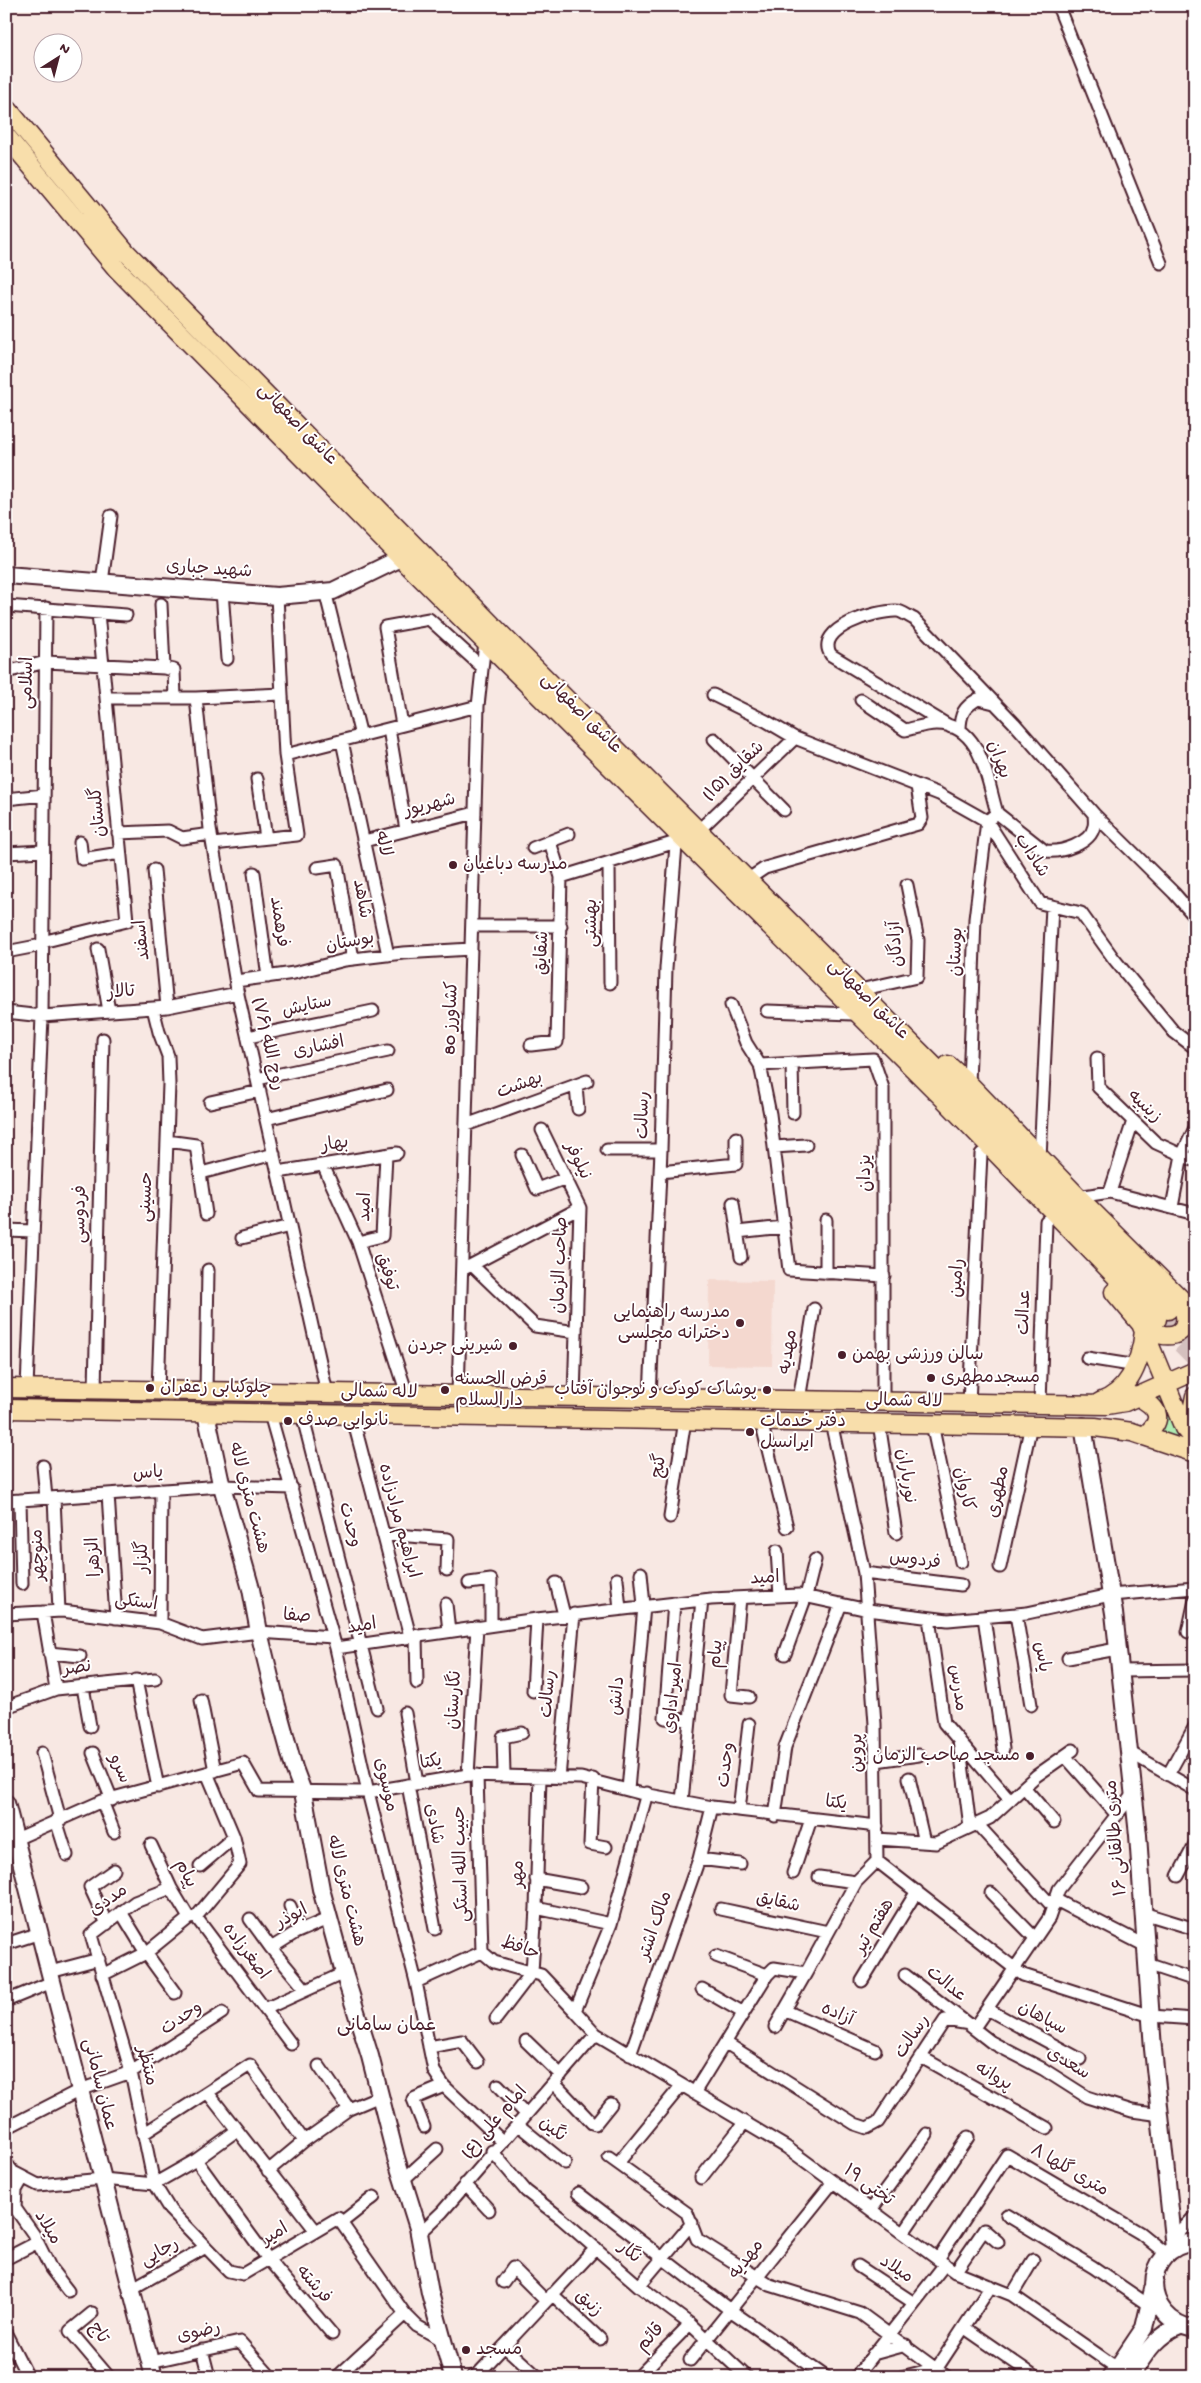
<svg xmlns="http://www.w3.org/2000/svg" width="1201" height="2383" viewBox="0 0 1201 2383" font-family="'Gochi Hand','Playpen Sans Arabic',sans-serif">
	<rect width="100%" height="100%" fill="#f8e8e3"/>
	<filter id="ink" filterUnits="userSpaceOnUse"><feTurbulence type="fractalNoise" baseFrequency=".02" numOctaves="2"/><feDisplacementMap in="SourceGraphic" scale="10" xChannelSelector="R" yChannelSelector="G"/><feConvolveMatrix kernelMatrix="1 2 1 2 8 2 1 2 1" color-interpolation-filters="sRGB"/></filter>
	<g filter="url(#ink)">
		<path fill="#f4d8cf" d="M709,1280l64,1 -1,85 -64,-1z"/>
		<path fill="#b0edb3" stroke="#7d866f" d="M1163,1397l15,41 -19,-6c10,-9 0,-21 -5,-31z"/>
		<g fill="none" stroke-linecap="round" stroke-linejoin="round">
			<path stroke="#d5c0be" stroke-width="18" stroke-dasharray="18 9" stroke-linecap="butt" d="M1168,1310l27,28
				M1162,1325l33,33"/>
			<defs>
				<path id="street" d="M1058,6l103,257
					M102,582l9,-66
					M222,591l5,68
					M325,591l36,145
					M161,604l3,64
					M6,606l120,9
					M6,672l40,-10 118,6 10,2 1,28
					M713,695l53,26 29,17 144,56 48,27 53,82 41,10 33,46 60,73 21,16
					M106,698h90l86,-4
					M196,698l14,131 27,161 90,403
					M861,700l44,30c10,-2 21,-6 31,-6 46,-1 51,57 61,89l-10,8 -12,98 -6,165
					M402,725l-17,-98 44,-8 53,48
					M951,727l-120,-72c-18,-27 47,-45 66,-44 5,0 12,6 17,8l100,104 80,91 80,79 21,24
					M389,729l17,101
					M960,730c0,-16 4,-23 18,-31l16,4
					M714,739l70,71
					M342,741l46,214
					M285,755l193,-49
					M257,779l9,59
					M6,799l38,-4
					M997,813l48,38c15,2 46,-7 49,-25 1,-4 0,-9 0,-12
					M698,831l97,-93
					M118,833l50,-2 14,7 29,-4
					M364,841l111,-28
					M80,842l2,17 38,-6
					M213,844l84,-9 -12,-80 -8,-159
					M533,848l36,-14
					M6,853l37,-2
					M609,864l1,119
					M317,868l20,-3 16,94
					M154,870l13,137
					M254,873l14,104
					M561,877l115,-35
					M747,880l18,-12 153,-44 4,-6 -5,-32
					M472,926h89
					M42,942l85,-21 -29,-308
					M98,949l11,62
					M6,952l36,-7
					M236,981l58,-8 51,-13 58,-7 68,-4
					M864,989l53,-12 1,-37 -11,-55
					M731,1005l15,38 14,22 10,49 19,156 95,6
					M153,1008l6,24 9,24 1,28 -11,306
					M767,1011l86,3
					M6,1012l36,4 125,-9 71,-14
					M248,1037l125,-26
					M531,1045l26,-3 4,-165 -11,-35
					M1097,1058l1,29 58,56 39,18
					M792,1063l1,50
					M760,1065l113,-6 10,29v313
					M257,1079l131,-28
					M576,1085l2,24
					M210,1102l50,-11
					M266,1119l121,-29
					M466,1125l121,-44
					M542,1130l38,78 -6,188
					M167,1141l29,4 10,69
					M774,1147l32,-2
					M607,1150h54
					M522,1155l15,34 29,-11
					M1040,1158l12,-252
					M323,1165l35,77 49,152
					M278,1172l119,-19
					M660,1172l76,-8v-26
					M201,1173l73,-19
					M1110,1192l23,-71
					M1077,1197l33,-5 85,22
					M733,1203l8,54
					M1172,1207l10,-52 13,-27
					M6,1230l27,1
					M737,1232l46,-5
					M242,1238l48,-12
					M358,1242l24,-6 4,-81
					M472,1265l63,61 41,6
					M462,1270l118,-62
					M826,1273v-53
					M1087,1358l50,8
					M27,1388l15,-372 4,-408
					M95,1389l8,-350
					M206,1391l2,-121
					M458,1395l20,-689 7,-64
					M650,1397l11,-247 5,-182 11,-135
					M799,1400l15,-91
					M969,1403l12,-249
					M1040,1404l6,-183
					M270,1414l66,234 32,144 48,190 18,89 10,15 59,56
					M302,1414l75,294
					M352,1415l58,221
					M761,1421l26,106
					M879,1423l17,110
					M932,1424l29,138
					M43,1466l3,32
					M108,1494l8,124
					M54,1498l5,113
					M20,1500l2,84
					M6,1501l216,-15 70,2
					M670,1517l15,-97
					M383,1534l65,5 -1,31
					M777,1551l3,45
					M1000,1567l31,-142
					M864,1573l97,12
					M617,1579l3,30
					M469,1583l22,-3v45
					M556,1583l8,32
					M740,1598l-9,97 18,2
					M674,1603l-9,115 25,2
					M446,1604l3,27
					M43,1612l13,77
					M6,1614l56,-3 98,12 42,16 57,-7 74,5
					M1016,1614l15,91
					M984,1617l19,132
					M929,1618l15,105 66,77
					M160,1623l1,-133
					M1188,1632l7,-32
					M416,1635l1,48
					M336,1648l201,-29 174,-20 88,-4 69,15 80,10 79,-7 83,-18 85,-7
					M49,1653l31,3
					M785,1654l21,-58 9,-36
					M1068,1658l49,-9
					M1120,1671l75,-1
					M136,1680l22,107
					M83,1687l7,39
					M533,1691l4,-72
					M201,1700l14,71
					M6,1707l50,-18 99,-10
					M405,1713l12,70
					M959,1740l11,87
					M1129,1752l66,38
					M42,1753l18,66
					M93,1753l19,47
					M1065,1756l52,59
					M876,1761l43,-6
					M504,1774l-1,-37 19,-4
					M468,1775l9,-148
					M477,1775l5,177
					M1168,1775l27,-49
					M559,1778l15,-164
					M909,1778l15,64
					M593,1779l-3,65 16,3
					M408,1785l27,144
					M1024,1787l30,35
					M628,1790l16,-184 -3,-33
					M647,1793l-36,131 -36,87 21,23 190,113 169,125 57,23 105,73
					M102,1801l12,31
					M682,1801l20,-201
					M739,1810l10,-86
					M775,1816l10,-69 56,-143
					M56,1820l11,35
					M977,1824l76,83
					M16,1839l86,-38 141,-38 16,28 109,1 100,-17 113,3 58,15 73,14 165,19
					M877,1839l59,4 54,-25 46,-42 37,-26
					M151,1845l20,43 18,30
					M699,1859l41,5
					M877,1861l146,114 128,41 44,3
					M200,1866l34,-29
					M793,1873l18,-54
					M1178,1876l17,-32
					M819,1877l37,5
					M536,1879l45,8
					M171,1888l-36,14 -44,33 40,137 23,112 42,-24 40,-29
					M991,1893l44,45
					M1056,1900l90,46
					M290,1906l10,25
					M536,1908l75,16
					M721,1909l107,23
					M121,1912l25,41 29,40
					M1143,1913l52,16
					M196,1917l95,127
					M250,1919l21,29 34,41
					M107,1924l-17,-37 24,-17
					M6,1944l34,-11
					M271,1948l24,-15 35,-15
					M716,1956l51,19
					M1147,1964l48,16
					M50,1972l49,-13
					M102,1975l44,-22 43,-35 7,-1 44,-53 -6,-27 -27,-64
					M905,1975l86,67 52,27 44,28 45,14 29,4
					M862,1981l55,-90
					M416,1982l66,-30 12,10 47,13 34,36
					M702,1989l40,23
					M6,2001l46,-19
					M265,2009l79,-36
					M987,2009l93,50
					M786,2011l89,39
					M496,2019l36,-47 4,-64 4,-131
					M775,2027l31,-54
					M526,2041l35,34
					M726,2043l129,81 12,4 11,-6 67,-102 31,5 73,-107 10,-29 74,-95
					M429,2047l33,-6 16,21
					M630,2055l69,-196 13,-52
					M921,2057l126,71
					M319,2066l30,43
					M554,2083l38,40 3,1 16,-20
					M498,2085l27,28
					M208,2093l108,138
					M694,2093l73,-118 7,-7 32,5 50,-91 21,-21 -2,-137 -11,-151 -33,-151
					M517,2124l48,39
					M424,2127l-11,-28 31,-13
					M6,2128l74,-38 51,-18 91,-59
					M143,2134l107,-69 54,76
					M492,2151l34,40 36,28 77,67 51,38 57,53
					M609,2157l78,56 10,26 73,46 90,28 87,64
					M196,2160l72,99 64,75
					M6,2163l7,9 25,13 65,-6 51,5 16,26 59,61 14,3 95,-56 67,96 12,12 27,15
					M618,2163l63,-77
					M268,2171l36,-30 45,-32 31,-13
					M23,2178l-7,12 -1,18 19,27 17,34 17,22
					M701,2178l43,-55
					M403,2180l34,-31
					M465,2184l24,26
					M6,2185l17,-7
					M578,2193l152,117 96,67
					M871,2210l56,-76
					M1007,2215l86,52 57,39
					M341,2223l33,-26
					M903,2233l65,-96
					M419,2234l23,-22 154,-178
					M1173,2239l22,-23
					M7,2258l31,-16
					M938,2259l69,-104 133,78 26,21
					M858,2266l56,37
					M955,2272l29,-42 14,12
					M503,2282l10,-14 33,33
					M639,2286l53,-63
					M131,2289l75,-42
					M552,2294l48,45
					M1012,2295l21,-35
					M92,2313l-22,18 39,46
					M965,2328l71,49
					M6,2334l22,43
					M504,2346l34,31
					M202,2350l7,27
					M873,2354l33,-9
					M690,2360l143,-178
					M150,2362l90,-20 31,35
					M337,2377l68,-63
					M472,2377l6,-3 118,-126
					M638,2377l52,-53
					M856,2377l89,-113
					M901,2377l36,-9 54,-82"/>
				<path id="secondary" d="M6,575l271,21 56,-5 68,-33
					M206,1413l14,66 31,110 8,43 18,74 17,62 9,24 18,97 23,84 26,83 26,102 22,70 12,65 23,84
					M1083,1426l31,187 24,222 15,214 21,199
					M6,1803l148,574
					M1195,2242c-55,6 -54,78 0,87
					M1111,2377l33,-49 9,-39
					M1130,2377c14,-21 25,-42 50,-51"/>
				<path id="primary" d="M6,107l120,145 373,380 462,461 207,217
					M6,136l111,133 297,302 531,529 212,219
					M948,1065l21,19 113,117 113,112
					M1114,1292l27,32 43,104 11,13
					M1141,1324c27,23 59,9 37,-25
					M6,1388l1101,17 18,-3 70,-31
					M1137,1396c21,11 29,23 7,40
					M1195,1396l-3,15 3,18
					M1100,1402c31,-11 41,-42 44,-71
					M6,1409l1089,18 37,5 63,21"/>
			</defs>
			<use href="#street" stroke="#4a1f2b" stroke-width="15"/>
			<use href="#secondary" stroke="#4a1f2b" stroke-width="20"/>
			<use href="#primary" stroke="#4a1f2b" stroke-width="21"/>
			<use href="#street" stroke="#fff" stroke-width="11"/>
			<use href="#secondary" stroke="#fff" stroke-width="16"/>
			<use href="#primary" stroke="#f8deab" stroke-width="18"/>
		</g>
	</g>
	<g fill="#4a1f2b" stroke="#fff" stroke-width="2">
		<circle cx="453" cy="865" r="5"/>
		<circle cx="740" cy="1323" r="5"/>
		<circle cx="513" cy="1346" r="5"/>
		<circle cx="842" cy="1355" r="5"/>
		<circle cx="931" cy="1378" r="5"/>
		<circle cx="150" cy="1388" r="5"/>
		<circle cx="445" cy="1390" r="5"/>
		<circle cx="767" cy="1390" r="5"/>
		<circle cx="288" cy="1421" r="5"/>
		<circle cx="750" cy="1432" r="5"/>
		<circle cx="1030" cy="1756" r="5"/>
		<circle cx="466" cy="2350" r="5"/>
	</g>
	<g text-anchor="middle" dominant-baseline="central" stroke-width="4" stroke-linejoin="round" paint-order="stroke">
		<g font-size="18" fill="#4a1f2b" stroke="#fff">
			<text transform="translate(297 425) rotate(46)">عاشق اصفهانی</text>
			<text transform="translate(209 570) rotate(4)">شهید جباری</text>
			<text transform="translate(28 683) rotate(-89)">اسلامی</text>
			<text transform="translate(581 714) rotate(45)">عاشق اصفهانی</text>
			<text transform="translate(998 760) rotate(70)">بهران</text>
			<text transform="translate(734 772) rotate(-44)">شقایق (۱۵)</text>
			<text transform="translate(430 806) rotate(-14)">شهریور</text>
			<text transform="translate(99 812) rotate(-95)">گلستان</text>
			<text transform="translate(382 844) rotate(78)">لاله</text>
			<text transform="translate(1031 856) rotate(57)">شاداب</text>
			<text transform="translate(361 899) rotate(80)">شاهد</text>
			<text transform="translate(278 922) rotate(82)">فرهمند</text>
			<text transform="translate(592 923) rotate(-90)">بهشتی</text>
			<text transform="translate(143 940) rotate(-96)">اسفند</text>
			<text transform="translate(350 943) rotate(-10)">بوستان</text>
			<text transform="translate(897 944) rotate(-94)">آزادگان</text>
			<text transform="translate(957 952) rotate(-88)">بوستان</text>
			<text transform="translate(543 953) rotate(-88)">شقایق</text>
			<text transform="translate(121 993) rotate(-5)">تالار</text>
			<text transform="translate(868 1000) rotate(45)">عاشق اصفهانی</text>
			<text transform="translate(307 1007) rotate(-12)">ستایش</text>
			<text transform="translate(452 1018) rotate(-88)">کشاورز 80</text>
			<text transform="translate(267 1044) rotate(77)">روح الله (۷۶)</text>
			<text transform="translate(319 1048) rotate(-12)">افشاری</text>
			<text transform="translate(520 1086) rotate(-20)">بهشت</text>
			<text transform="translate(1144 1107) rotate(43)">زینبیه</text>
			<text transform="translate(644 1115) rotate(-89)">رسالت</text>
			<text transform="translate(335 1145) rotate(-9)">بهار</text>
			<text transform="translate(577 1161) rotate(64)">نیلوفر</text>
			<text transform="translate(866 1173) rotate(-90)">یزدان</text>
			<text transform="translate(147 1197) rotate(-88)">حسینی</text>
			<text transform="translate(366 1207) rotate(-88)">امید</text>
			<text transform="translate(81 1214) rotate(-89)">فردوسی</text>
			<text transform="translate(561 1265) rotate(-88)">صاحب الزمان</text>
			<text transform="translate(386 1272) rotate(72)">توفیق</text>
			<text transform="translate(958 1278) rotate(-87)">رامین</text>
			<text transform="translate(1025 1312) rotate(-88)">عدالت</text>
			<text transform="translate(789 1352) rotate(-81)">مهدیه</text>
			<text transform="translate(379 1393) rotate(1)">لاله شمالی</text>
			<text transform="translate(904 1402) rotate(1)">لاله شمالی</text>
			<text transform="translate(660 1466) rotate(-81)">گنج</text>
			<text transform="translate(148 1474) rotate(-4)">یاس</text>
			<text transform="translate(905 1476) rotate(81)">نورباران</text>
			<text transform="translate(963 1489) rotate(78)">کاروان</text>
			<text transform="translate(999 1492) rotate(-78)">مطهری</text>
			<text transform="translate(248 1498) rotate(75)">هشت متری لاله</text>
			<text transform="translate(398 1521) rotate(75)">ابراهیم مرادزاده</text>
			<text transform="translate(349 1525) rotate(75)">وحدت</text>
			<text transform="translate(39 1555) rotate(-93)">منوچهر</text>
			<text transform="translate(95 1557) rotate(-94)">الزهرا</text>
			<text transform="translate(143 1557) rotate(-90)">گلزار</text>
			<text transform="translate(915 1561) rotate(7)">فردوس</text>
			<text transform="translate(765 1579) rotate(-3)">امید</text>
			<text transform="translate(136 1603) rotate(8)">استکی</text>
			<text transform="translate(297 1617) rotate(3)">صفا</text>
			<text transform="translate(362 1627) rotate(-9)">امید</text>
			<text transform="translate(717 1654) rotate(-85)">پیام</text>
			<text transform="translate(1041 1657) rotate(81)">یاس</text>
			<text transform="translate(77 1669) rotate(-7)">نصر</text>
			<text transform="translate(957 1688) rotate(82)">مدرس</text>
			<text transform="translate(549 1694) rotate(-85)">رسالت</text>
			<text transform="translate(618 1696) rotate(-85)">دانش</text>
			<text transform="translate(674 1698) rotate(-84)">امیر اداوی</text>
			<text transform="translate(455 1700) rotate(-87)">نگارستان</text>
			<text transform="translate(858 1753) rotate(-91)">پروین</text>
			<text transform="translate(431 1763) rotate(-9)">یکتا</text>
			<text transform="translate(727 1765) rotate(-83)">وحدت</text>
			<text transform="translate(119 1769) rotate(68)">سرو</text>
			<text transform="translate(385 1785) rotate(77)">موسوی</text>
			<text transform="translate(836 1804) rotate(6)">یکتا</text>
			<text transform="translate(433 1824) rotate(79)">شادی</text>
			<text transform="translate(1117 1838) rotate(-95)">۱۶ متری طالقانی</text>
			<text transform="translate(462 1864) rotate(-92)">حبیب الله استکی</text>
			<text transform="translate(185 1874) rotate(63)">پیام</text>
			<text transform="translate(519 1874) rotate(-89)">مهر</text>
			<text transform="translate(345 1891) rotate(76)">هشت متری لاله</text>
			<text transform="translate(109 1901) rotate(-35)">مددی</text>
			<text transform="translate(778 1903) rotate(12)">شقایق</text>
			<text transform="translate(292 1917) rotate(-27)">ابوذر</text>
			<text transform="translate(656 1926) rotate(-71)">مالک اشتر</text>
			<text transform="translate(875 1927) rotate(-59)">هفتم تیر</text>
			<text transform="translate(520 1949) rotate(20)">حافظ</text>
			<text transform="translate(245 1952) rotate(53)">اصغرزاده</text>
			<text transform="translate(946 1985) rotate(39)">عدالت</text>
			<text transform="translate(837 2015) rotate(24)">آزاده</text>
			<text transform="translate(182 2019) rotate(-34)">وحدت</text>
			<text transform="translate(1042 2019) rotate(28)">سپاهان</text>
			<text transform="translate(913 2037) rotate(-56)">رسالت</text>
			<text transform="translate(1068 2064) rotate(31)">سعدی</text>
			<text transform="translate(146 2066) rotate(76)">منتظر</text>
			<text transform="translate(993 2077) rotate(30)">پروانه</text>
			<text transform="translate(99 2085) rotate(76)">عمان سامانی</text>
			<text transform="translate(495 2123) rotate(-49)">امام علی (ع)</text>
			<text transform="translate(552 2130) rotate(39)">نگین</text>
			<text transform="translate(1069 2171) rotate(30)">۸ متری گلها</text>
			<text transform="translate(868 2186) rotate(36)">تختی ۱۹</text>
			<text transform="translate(47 2228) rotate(59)">میلاد</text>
			<text transform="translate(275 2235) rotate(-31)">امیر</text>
			<text transform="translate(160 2253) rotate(-29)">رجایی</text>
			<text transform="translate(629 2253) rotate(41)">نگار</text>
			<text transform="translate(747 2260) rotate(-52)">مهدیه</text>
			<text transform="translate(896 2270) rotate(33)">میلاد</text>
			<text transform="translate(313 2285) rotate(49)">فرشته</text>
			<text transform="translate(588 2304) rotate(43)">زنبق</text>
			<text transform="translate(98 2333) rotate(56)">تاج</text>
			<text transform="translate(199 2333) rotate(-13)">رضوی</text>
			<text transform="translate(651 2338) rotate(-46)">قائم</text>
		</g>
		<g font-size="18" fill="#4a1f2b" stroke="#fff" text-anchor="start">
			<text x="463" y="865">مدرسه دباغیان</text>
			<text x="730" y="1313" text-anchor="end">مدرسه راهنمایی<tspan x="730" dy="21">دخترانه مجلسی</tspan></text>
			<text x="503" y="1346" text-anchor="end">شیرینی جردن</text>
			<text x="852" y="1355">سالن ورزشی بهمن</text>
			<text x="941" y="1378">مسجدمطهری</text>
			<text x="455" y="1380">قرض الحسنه<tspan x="455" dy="21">دارالسلام</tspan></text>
			<text x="160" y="1388">چلوکبابی زعفران</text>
			<text x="757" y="1390" text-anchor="end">پوشاک کودک و نوجوان آفتاب</text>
			<text x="298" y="1421">نانوایی صدف</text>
			<text x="760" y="1422">دفتر خدمات<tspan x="760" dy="21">ایرانسل</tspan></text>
			<text x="1020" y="1756" text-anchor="end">مسجد صاحب الزمان</text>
			<text x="476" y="2350">مسجد</text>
		</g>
		<g font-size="19" fill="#4a1f2b" stroke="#fff">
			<text x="387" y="2026">عمان سامانی</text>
		</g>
	</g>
	<rect width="1201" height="2383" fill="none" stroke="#fff" stroke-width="25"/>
	<rect x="12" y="12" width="1176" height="2358" fill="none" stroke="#4a1f2b" stroke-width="2" filter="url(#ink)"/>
	<g transform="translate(58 58) rotate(36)"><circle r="24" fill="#ffffff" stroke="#b7a5aa"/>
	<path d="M0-4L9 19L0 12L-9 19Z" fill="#4a1f2b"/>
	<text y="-8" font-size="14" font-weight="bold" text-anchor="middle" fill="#4a1f2b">N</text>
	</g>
</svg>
